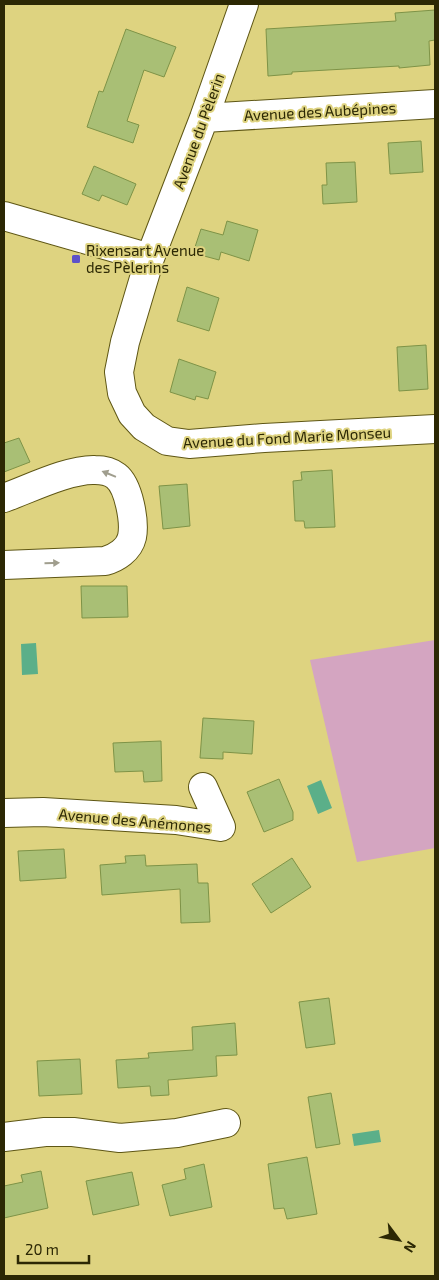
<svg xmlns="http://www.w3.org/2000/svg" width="439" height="1280" viewBox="0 0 439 1280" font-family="'Exo 2',sans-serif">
	<rect width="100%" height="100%" fill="#ded380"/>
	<path fill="#d4a5c1" d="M435,640v208l-78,14 -47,-202z"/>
	<path fill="#5baf89" d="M36,643l2,31 -16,1 -1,-31z
		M321,780l11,28 -14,6 -11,-28z
		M379,1130l2,12 -27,4 -2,-12z"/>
	<path fill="#a9bf75" stroke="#7e9347" d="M435,10v30l-6,1 1,24 -31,3v-2l-107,6v2l-24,2 -2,-47 130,-8 -1,-8z
		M126,29l50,18 -12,30 -20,-7 -17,51 12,4 -6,18 -46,-16 12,-36 4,1z
		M421,141l2,31 -33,2 -2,-31z
		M355,162l2,40 -34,2 -1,-19h5l-1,-22z
		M94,166l42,18 -9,21 -25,-10 -3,6 -17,-7z
		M227,221l31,9 -9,31 -28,-9 -2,8 -26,-7 8,-24 22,6z
		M187,287l32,11 -10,33 -32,-10z
		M426,345l2,44 -29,2 -2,-44z
		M179,359l37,13 -8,27 -12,-3 -1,4 -25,-8z
		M19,438l11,24 -26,10v-29z
		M332,470l3,57 -30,1 -1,-7h-9l-2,-40 9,-1 -1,-8z
		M187,484l3,42 -27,3 -4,-43z
		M81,586h46l1,31 -46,1z
		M203,718l51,3 -2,33 -29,-2v7l-23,-1z
		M161,741l1,40 -18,1 -1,-11 -28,1 -2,-29z
		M279,779l14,33v8l-29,12 -17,-40z
		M64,849l2,29 -46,3 -2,-30z
		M145,855l1,11 51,-2 1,19h10l2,39 -29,1 -1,-34 -78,6 -2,-30 26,-2 -1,-7z
		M292,858l19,29 -40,26 -19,-29z
		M329,998l6,46 -29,4 -7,-46z
		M235,1023l2,32 -21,1 1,20 -49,4 1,15 -18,1 -1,-10 -32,2 -2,-28 33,-2 -1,-5 45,-3 -1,-23z
		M80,1059l2,35 -43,2 -2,-35z
		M331,1093l9,51 -24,4 -8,-51z
		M307,1157l10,57 -30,5 -3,-11 -10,1 -6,-45z
		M204,1164l8,43 -42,9 -8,-31 24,-6 -2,-10z
		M41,1171l7,37 -44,10v-32l19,-4 -2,-7z
		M132,1172l7,33 -46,10 -7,-34z"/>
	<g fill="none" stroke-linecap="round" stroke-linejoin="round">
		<defs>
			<path id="minor" d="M244,4l-40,114 -54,140 -25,84 -6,30 3,21 10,21 12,13 23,14 22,3 75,-6 171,-9
				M204,118l231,-14
				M4,216l146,42
				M4,498c25,-9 65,-29 91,-28 7,0 16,2 21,6 13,10 19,46 16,61 -3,13 -16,21 -27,24l-101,4
				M4,813l39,-1 133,8 45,7 -18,-40
				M4,1137l41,-5h28l47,6 57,-5 49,-10"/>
		</defs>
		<use href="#minor" stroke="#5e5614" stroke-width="30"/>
		<use href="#minor" stroke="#fff" stroke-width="28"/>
	</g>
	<defs><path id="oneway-solid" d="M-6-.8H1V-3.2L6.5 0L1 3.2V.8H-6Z" transform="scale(1.25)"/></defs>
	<g fill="#a09e8e">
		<use href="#oneway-solid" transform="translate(109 474) rotate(-158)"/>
		<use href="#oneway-solid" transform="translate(52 563) rotate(-2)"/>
	</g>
	<rect fill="#5c51c9" stroke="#ded380" stroke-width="2" x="71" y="254" width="10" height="10" rx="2.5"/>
	<g text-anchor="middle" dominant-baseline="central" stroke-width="4" stroke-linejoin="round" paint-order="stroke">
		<g font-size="15" fill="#2c2804" stroke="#ded380">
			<text transform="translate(320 111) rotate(-3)">Avenue des Aubépines</text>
			<text transform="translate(198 131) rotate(-70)">Avenue du Pèlerin</text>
			<text transform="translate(287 437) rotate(-3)">Avenue du Fond Marie Monseu</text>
			<text transform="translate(135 820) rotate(5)">Avenue des Anémones</text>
		</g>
		<g font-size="15" fill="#2c2804" stroke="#ded380" text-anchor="start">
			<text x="86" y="250">Rixensart Avenue<tspan x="86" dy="17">des Pèlerins</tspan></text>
		</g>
	</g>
	<rect width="439" height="1280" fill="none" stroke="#2c2804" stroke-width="10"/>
	<g transform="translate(399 1240) rotate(122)" stroke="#ded380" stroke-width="4" paint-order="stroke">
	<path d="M0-4L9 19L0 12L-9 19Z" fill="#2c2804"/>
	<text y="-8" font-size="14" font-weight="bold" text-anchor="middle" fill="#2c2804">N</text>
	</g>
	<path d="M18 1255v8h71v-8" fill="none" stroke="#2c2804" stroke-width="2.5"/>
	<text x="25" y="1255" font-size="15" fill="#2c2804" stroke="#ded380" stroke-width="4" paint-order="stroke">20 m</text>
</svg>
